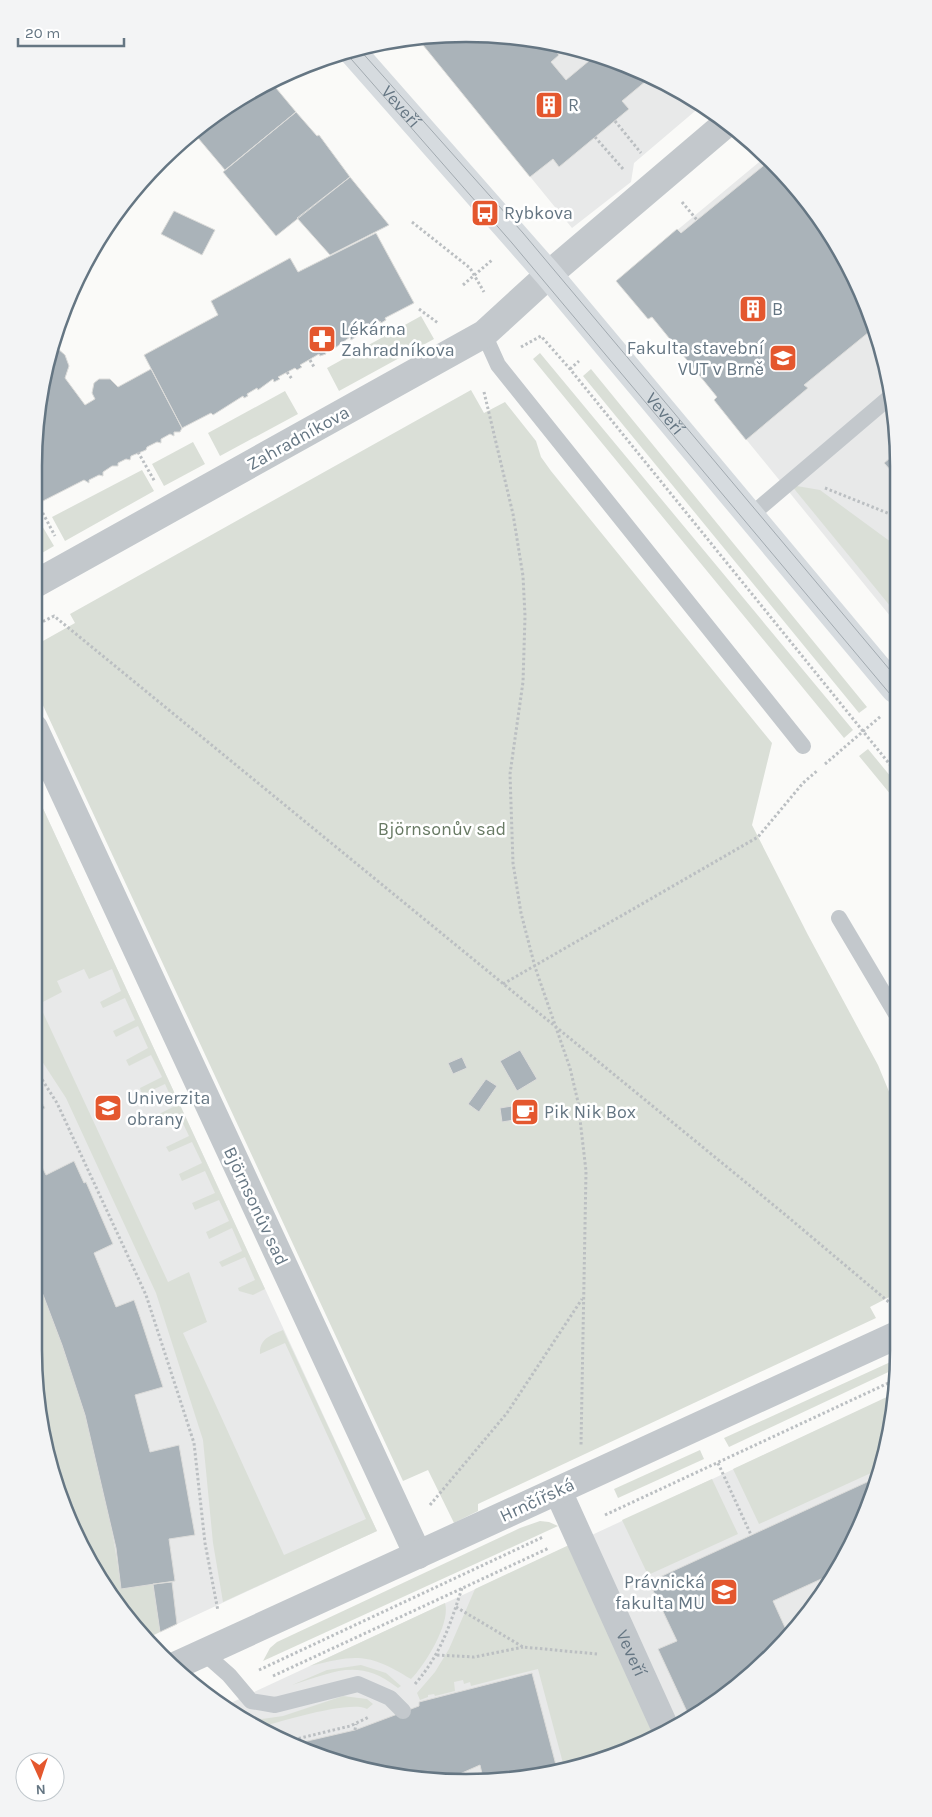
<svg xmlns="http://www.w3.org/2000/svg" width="932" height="1817" viewBox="0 0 932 1817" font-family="Karla,sans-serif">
	<rect width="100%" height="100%" fill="#fafaf8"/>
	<path fill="#e8e9e9" d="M494,35l84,13 79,30 44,28 -67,57 -3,19 -59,46 -149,-183 10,-8z
		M764,158l45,45 56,98 30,108v213l-181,-222 3,-4 -65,-79 -4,2 -32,-38z
		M34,789l343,742 -217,101 -7,-48 -32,5 -87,-318z
		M895,1394l-11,69 -30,79 -82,114 -115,83 -135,41 -141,-5 -81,-25 -78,-43z"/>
	<path fill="#dadfd7" d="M421,316l13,23 -95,52 -12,-23z
		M540,353l313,377 -9,8 -311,-379z
		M591,369l276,338 -8,6 -276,-337z
		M471,390l13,23 21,-11 31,39 5,16 10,14 221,272 -20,82 56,110 70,130 19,46v182l-27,14 6,11 -398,186v7l-24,12 -26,-53 -25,11 -369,-795v-40l41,-23 -5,-9z
		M285,391l13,23 -78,42 -12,-23z
		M193,442l12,22 -41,22 -12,-22z
		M142,470l12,21 -89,50 -13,-24z
		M791,485l29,5 75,55v67z
		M41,524l13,22 -19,11v-30z
		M868,749l28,34v18l-37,-45z
		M34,789l231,500 -12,6 -14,-4 -1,-3 17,-8 -10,-23 -23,10 -3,-5 23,-11 -10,-23 -23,11 -3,-7 23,-11 -10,-21 -24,10 -3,-7 23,-10 -10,-22 -23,10 -3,-7 23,-11 -10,-21 -23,10 -3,-5 23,-11 -11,-23 -23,10 -2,-6 22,-11 -10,-22 -23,11 -2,-7 22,-11 -11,-22 -22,11 -3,-6 22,-12 -10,-22 -22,11 -3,-6 22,-11 -10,-22 -22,10 -3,-6 21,-11 -9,-22 -23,10 -5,-10 -27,12 5,11 -23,12 129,278 21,-10 18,50 -24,11 101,222 82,-36 -81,-176 -25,11c-1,-15 11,-19 23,-24l94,201 -154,71 -10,-59 -10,-103 -47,-147 -90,-195 -32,-49z
		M34,1271c45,99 72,210 87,317l32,-4 7,48 -12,6 -25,-24 -66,-124 -23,-139z
		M897,1359v9l-168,79 -5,-9z
		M891,1395l3,6 -12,67 -123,56 -26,-55z
		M700,1450l4,9 -86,39 -4,-9z
		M712,1479l26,55 -90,41 -26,-55z
		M540,1521l9,1 9,4 -295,135 7,-13 7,-6 243,-114z
		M569,1545l88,194 -93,28 -26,-98 -67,17 -1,-4 -6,2 -1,-4 -9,2 1,9 -20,5 -1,-2 -6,1v2l-8,3 -3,-7 18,-21 14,-23 26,-60z
		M445,1603c6,20 -20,62 -34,76 -42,-26 -54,-25 -101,-13z
		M361,1665l25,8 15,13 -3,2c-39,-31 -64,-16 -106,-3l35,-15z
		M343,1696l24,3 6,5 -6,5c-17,-9 -88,13 -109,19l-25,-14 29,5 21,-3z"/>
	<path fill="#aab3b9" stroke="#dcdcda" d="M494,35l56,9 9,11 -8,7 15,18 30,-25 56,21 -30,25 7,8 -70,58 -6,-8 -23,18 -107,-132 11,-8z
		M417,37h17l-11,8z
		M271,82l25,30 -71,58 -32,-38 57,-40z
		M296,112l21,24 2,-1 31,42 -74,59 -53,-64z
		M768,162l41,41 56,98 11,39 -7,-8 -65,53 4,3 -62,52 -32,-40 3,-3 -65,-80 -4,2 -32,-38 61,-52 4,4z
		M350,177l39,48 -59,30 -33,-37z
		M174,211l41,19 -13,25 -41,-21z
		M376,233l38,70 -29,15 1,2 -5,3 -1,-2 -29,19 -1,-3 -15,11 -1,-2 -9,6 1,2 -6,2 -1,-2 -19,11 2,2 -5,3 -2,-2 -17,9 2,2 -6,3 -1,-3 -15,11 -1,-2 -10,6 1,2 -4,2 -1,-2 -30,19 -2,-2 -29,15 -38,-73 74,-40 -7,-14 79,-43 8,14z
		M51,348h6l8,7 4,11 -4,12 20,27 10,-6 -3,-6 2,-10 5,-4h11l8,8 33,-18 31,59 -2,4h-6v4l-4,-2 -9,5v4l-4,-1 -10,5 -1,3 -15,6 -1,4 -4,-1 -8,4v3h-6l-9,6v4l-4,-1 -10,5v3l-5,-3 -49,25v-67l1,-6 3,-2 -3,-3z
		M895,454v21l-11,-12z
		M520,1050l17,29 -20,12 -17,-30z
		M462,1057l5,11 -14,6 -5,-11z
		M486,1079l11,7 -18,26 -11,-8z
		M34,1089l11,19 -11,7z
		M536,1102l2,14 -36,6 -2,-14z
		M34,1150l12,25 28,-14 10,22 2,-1 27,62 -19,9 22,54 18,-7 6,17 23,70 -28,8 15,57 29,-7 16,90 -26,4 6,42 -54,8 -5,-41 -31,-133 -23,-70 -28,-74z
		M878,1477l-24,65 -24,33 -57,26 15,33 -16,22 -83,60 -31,-67 19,-8 -28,-59z
		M172,1582l5,42 -17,8 -7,-48z
		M532,1673l25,96 -35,11 -39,-2 -3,-13 -27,12 -72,-2 -81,-25 -10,-5 65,-15 64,-24v-4z"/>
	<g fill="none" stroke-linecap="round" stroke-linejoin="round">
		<path stroke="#bbbfc2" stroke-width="3" stroke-dasharray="2.5 2.5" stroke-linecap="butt" d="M615,121l26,32
			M595,137l28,32
			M682,202l15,18
			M540,218l7,-6
			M412,222l58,46 14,24
			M463,285l29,-25
			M419,309l19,14
			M521,347l20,-11 29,33 326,403
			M310,360l4,7
			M570,369l9,-8
			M287,372l5,7
			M484,392l29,122 10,62 2,40 -2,66 -13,92 3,89 8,50 14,54 35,101 8,34 8,69 -5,274
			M138,452l17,30
			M825,488l70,28
			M38,504l17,32
			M34,626l20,-10 728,596 108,91 7,-3
			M825,764l56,-48
			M503,984l255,-147 45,-54 15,-13
			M34,1067l23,36 89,192 48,148 11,100 13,68
			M718,1463l33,72
			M430,1505l77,-92 75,-114
			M605,1515l292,-136
			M456,1607l67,40 74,7
			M437,1655l37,2 49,-10
			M259,1670l284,-133
			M273,1676l276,-128
			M415,1684c26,-30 35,-59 47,-96
			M355,1730l1,-6
			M284,1742l66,-16 19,-9"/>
		<path stroke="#c3c8cc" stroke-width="16" d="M484,334l14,31 305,381
			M750,516l141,-120
			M839,918l57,96
			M203,1652l26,23 22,26 24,4 83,-21 32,14 13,13"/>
		<g stroke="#c3c8cc" stroke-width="28">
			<path d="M35,584l449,-250 70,-64 174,-148"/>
			<path d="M34,728l384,827"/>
			<path id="s1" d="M558,1491l109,241"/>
			<path d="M177,1665l720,-330"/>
		</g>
		<path stroke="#d6dbdf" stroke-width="28" id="s2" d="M352,51l197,224 346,414"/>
		<path stroke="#a2aab0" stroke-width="1" d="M359,49l164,184 372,443
			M345,52l167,191 383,457"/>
	</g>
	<defs>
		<symbol id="building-square" viewBox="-11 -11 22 22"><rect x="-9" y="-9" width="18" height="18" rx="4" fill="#e4572e" stroke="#fff"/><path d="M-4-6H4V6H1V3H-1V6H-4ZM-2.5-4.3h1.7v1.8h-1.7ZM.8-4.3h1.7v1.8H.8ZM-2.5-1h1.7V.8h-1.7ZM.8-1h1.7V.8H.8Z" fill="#fff"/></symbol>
		<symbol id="bus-square" viewBox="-11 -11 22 22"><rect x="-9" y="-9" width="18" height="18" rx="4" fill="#e4572e" stroke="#fff"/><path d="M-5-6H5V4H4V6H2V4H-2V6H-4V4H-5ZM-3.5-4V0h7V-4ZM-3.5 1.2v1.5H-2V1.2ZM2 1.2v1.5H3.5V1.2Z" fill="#fff"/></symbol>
		<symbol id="pharmacy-square" viewBox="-11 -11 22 22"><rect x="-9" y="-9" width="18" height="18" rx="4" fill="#e4572e" stroke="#fff"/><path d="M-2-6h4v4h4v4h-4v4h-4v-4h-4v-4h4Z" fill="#fff"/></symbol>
		<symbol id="university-square" viewBox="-11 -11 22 22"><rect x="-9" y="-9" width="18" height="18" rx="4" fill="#e4572e" stroke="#fff"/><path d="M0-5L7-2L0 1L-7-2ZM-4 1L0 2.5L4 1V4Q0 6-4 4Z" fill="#fff"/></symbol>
		<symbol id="cafe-square" viewBox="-11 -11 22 22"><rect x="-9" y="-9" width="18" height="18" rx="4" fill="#e4572e" stroke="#fff"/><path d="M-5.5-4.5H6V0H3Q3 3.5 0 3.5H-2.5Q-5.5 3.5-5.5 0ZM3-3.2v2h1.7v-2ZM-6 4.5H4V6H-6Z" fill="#fff"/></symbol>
	</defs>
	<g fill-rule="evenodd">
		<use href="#building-square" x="533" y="89" width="32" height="32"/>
		<use href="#bus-square" x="469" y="197" width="32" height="32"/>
		<use href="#building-square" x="737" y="293" width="32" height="32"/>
		<use href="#pharmacy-square" x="306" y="323" width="32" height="32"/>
		<use href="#university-square" x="767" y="342" width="32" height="32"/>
		<use href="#university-square" x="92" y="1092" width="32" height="32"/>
		<use href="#cafe-square" x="509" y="1096" width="32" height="32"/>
		<use href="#university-square" x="708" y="1576" width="32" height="32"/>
	</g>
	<g text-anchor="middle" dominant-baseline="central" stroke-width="5" stroke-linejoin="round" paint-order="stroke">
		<g font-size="18" fill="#657683" stroke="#fff" text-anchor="start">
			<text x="568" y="105">R</text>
			<text x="504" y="213">Rybkova</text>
			<text x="772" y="309">B</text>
			<text x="341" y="329">Lékárna<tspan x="341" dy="21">Zahradníkova</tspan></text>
			<text x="764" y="348" text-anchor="end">Fakulta stavební<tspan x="764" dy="21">VUT v Brně</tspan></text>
			<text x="127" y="1098">Univerzita<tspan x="127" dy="21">obrany</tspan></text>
			<text x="544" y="1112">Pik Nik Box</text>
			<text x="705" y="1582" text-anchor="end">Právnická<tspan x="705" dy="21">fakulta MU</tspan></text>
		</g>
		<g font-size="18" fill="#657683" stroke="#fff">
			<text stroke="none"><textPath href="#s2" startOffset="74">Veveří</textPath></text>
			<text stroke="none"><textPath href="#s2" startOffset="479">Veveří</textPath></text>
			<text transform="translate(298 438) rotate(-29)">Zahradníkova</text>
			<text transform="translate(256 1206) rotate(65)">Björnsonův sad</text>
			<text transform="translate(537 1500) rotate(-25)">Hrnčířská</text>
			<text stroke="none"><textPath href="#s1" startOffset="178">Veveří</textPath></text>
		</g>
		<g font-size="18" fill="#687a64" stroke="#fff">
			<text x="442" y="829">Björnsonův sad</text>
		</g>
	</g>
	<path d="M0 0H932V1817H0ZM466 42H466A424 424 0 0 1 890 466V1350A424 424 0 0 1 466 1774H466A424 424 0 0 1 42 1350V466A424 424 0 0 1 466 42Z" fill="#f3f4f5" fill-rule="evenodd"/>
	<path fill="none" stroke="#657683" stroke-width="2.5" d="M466 42H466A424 424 0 0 1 890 466V1350A424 424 0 0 1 466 1774H466A424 424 0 0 1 42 1350V466A424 424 0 0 1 466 42Z"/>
	<g transform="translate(40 1777) rotate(177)"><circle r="24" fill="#ffffff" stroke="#c1c8cd"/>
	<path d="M0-4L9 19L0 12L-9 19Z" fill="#e4572e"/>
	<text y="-8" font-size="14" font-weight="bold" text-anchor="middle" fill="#657683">N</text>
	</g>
	<path d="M18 38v8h106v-8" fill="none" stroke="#657683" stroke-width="2.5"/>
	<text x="25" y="38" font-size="15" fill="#657683" stroke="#ffffff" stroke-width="4" paint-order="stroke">20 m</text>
</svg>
